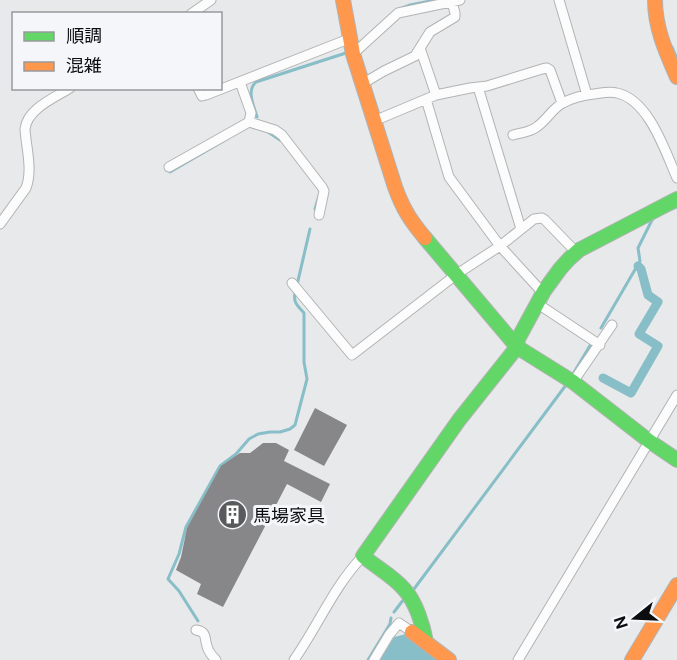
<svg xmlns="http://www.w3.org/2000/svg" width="677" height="660" viewBox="0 0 677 660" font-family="'Public Sans','Noto Sans JP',sans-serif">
	<rect width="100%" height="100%" fill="#e8e9eb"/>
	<path fill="#88bec7" d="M406,634l32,26h-58l14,-23z"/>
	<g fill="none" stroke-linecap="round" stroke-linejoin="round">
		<path stroke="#88bec7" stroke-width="3" d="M397,10l13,-5 25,-5
			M672,47l5,12
			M257,117c-3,-11 -11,-26 -1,-35l93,-30
			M268,132l12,8
			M170,172l55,-32
			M315,209l4,-13
			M667,211l10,-4
			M297,285l13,-56
			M601,328l39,-67 -2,-13 15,-30
			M573,374l18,-30
			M414,589l152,-204
			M394,612l10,-13
			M198,621l-19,-30 -11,-12 11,-25 7,-27 34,-61 16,-12 13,-15 9,-5 12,-2h10l10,-3 5,-4 12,-46 -3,-17v-49c-6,-7 -11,-10 -9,-20
			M368,660l22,-36 1,-6"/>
		<path stroke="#88bec7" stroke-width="9" d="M603,378l28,15 27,-47 -19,-12 19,-32 -10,-7 -7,-26 -3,-3"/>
	</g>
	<path fill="#878789" d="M315,408l32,17 -23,41 -30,-16z
		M263,443h13l13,7 -5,11 46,23 -9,18 -34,-18 -64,123 -26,-13 4,-10 -25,-14 5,-13 6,-29 34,-62 19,-13h10z"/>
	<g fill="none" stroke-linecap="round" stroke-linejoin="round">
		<defs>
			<path id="street" d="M559,0l28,95
				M191,14l20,-14
				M420,48l16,47
				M353,54l45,-41 62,-13
				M362,84l22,-13 31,-15 15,-24 25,-15v-4l-3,-11
				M478,87l43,142
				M198,88l4,8 4,-1 145,-57
				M426,99l23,78 51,69 43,47
				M374,121l62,-26 34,-7 17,-2 55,-17 5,-1 3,2 12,33
				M249,122l26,8 7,5 40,52 2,4 -5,24
				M513,135c7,-2 17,-3 22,-7 11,-6 17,-20 28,-25 9,-5 21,-8 31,-9 8,-1 15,-3 23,-1 32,7 48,58 60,85
				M169,167l80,-45 2,-9 -11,-31
				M0,224l26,-36c7,-18 0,-41 -1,-59 2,-20 29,-31 45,-41
				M292,283l60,72 105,-81 43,-28 34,-27 8,-1 3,2 31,32
				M538,304l62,41
				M573,382l39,-57
				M196,630c11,2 8,6 11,16 1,5 5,10 9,14
				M294,660c24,-34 40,-74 69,-104
				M374,660l15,-25 10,-12 13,9
				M518,660l159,-265"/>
			<path id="fast" d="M425,238l92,109 56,35 76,59 28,19
				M426,642c-3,-17 -10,-40 -22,-53 -11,-13 -28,-22 -41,-33l96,-136 58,-73 1,-8 26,-48 16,-22 9,-10 10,-9 98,-51"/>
			<path id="slow" d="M343,0l10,54 42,133c8,22 15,33 30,51
				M655,0c0,28 11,52 22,77
				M412,632l37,28
				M632,660l45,-75"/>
		</defs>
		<use href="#street" stroke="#b2b3b4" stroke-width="11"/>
		<use href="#fast" stroke="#b2b3b4" stroke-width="16"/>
		<use href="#slow" stroke="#b2b3b4" stroke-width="16"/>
		<use href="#street" stroke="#fcfcfc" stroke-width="9"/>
		<use href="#fast" stroke="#63d668" stroke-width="14"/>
		<use href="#slow" stroke="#ff974d" stroke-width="14"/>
	</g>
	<defs>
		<symbol id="building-disc" viewBox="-11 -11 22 22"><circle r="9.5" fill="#595a5b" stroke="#f4f6fa"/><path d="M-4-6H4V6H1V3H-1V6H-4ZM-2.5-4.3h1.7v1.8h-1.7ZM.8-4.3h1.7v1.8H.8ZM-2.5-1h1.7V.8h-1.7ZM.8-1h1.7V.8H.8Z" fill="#fff"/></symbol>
	</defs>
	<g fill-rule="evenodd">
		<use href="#building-disc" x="216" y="498" width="33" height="33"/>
	</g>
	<g text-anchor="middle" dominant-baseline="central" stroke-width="6" stroke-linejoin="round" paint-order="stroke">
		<g font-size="18" fill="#0c0d0e" stroke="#f4f6fa" text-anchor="start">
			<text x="253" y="515">馬場家具</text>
		</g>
	</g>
	<rect x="12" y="12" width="210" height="78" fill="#f4f6fa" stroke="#97999c" stroke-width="1.5"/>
	<rect x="24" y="32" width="30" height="9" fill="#63d668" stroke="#97999c" stroke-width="1.5"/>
	<text x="66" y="42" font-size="18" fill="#0c0d0e">順調</text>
	<rect x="24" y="62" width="30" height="9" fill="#ff974d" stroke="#97999c" stroke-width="1.5"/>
	<text x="66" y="72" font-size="18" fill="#0c0d0e">混雑</text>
	<g transform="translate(635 618) rotate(252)" stroke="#f4f6fa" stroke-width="4.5" paint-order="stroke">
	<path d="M0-4.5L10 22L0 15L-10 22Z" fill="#0c0d0e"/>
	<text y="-9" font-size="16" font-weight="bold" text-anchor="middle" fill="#0c0d0e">N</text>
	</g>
</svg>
